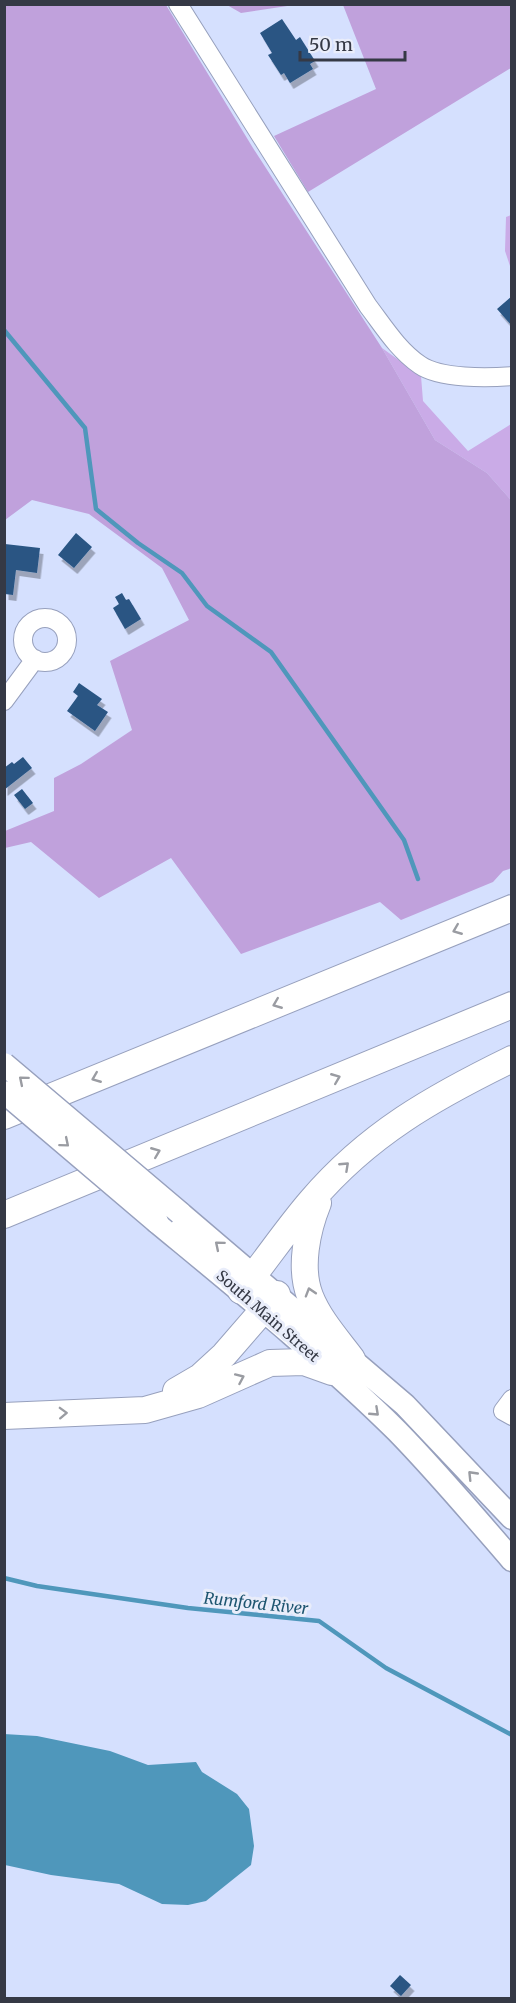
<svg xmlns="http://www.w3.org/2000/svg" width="516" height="2003" viewBox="0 0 516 2003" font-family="Merriweather,serif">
	<defs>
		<filter id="shadow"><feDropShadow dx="3.5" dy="6" stdDeviation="0" flood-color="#0004"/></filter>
	</defs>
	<rect width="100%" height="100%" fill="#d5e0fe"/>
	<path fill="#caabe7" d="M511,215v54l-6,-18 1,-34z
		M382,348l39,28 2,25 45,50 43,-27v76l-24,-27 -52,-33z"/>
	<path fill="#c0a1dc" d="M5,4l161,1 87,143 129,200 53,92 52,33 24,27 1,368 -9,3 -10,11 -92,38 -21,-18 -139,52 -70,-96 -72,40 -68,-56 -26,6v-17l49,-20v-33l27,-14 51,-34 -22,-69 79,-41 -27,-52 -73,-54 -57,-14 -27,20z
		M227,5h67l-53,8z
		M343,5h168v63l-203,124 -34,-56 102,-47z"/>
	<path fill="#4f97bb" d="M4,1734l33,2 73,15 38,14 48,-3 6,10 35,22 12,15 5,37 -3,19 -45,36 -18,4 -26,-1 -43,-20 -68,-9 -46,-10z"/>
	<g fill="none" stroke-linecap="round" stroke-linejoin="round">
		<path stroke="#4f97bb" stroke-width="4.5" d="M4,330l81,98 11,81 42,34 44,30 25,33 64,46 133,188 14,39
			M4,1578l33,8 151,22 131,13 67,47 126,67"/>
	</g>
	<path fill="#295583" filter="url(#shadow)" d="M282,19l14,21 4,-3 15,24 -5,3 3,5 -23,14 -6,-10 -3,2 -13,-20 4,-2 -12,-20z
		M512,296v30l-15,-17z
		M76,533l16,14 -18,21 -16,-13z
		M5,544l35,4 -3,25 -21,-3 -3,25 -8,-1z
		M122,593l4,7 3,-1 12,20 -16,10 -12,-21 6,-4 -4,-7z
		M79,683l23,16 -5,6 11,7 -13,19 -28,-20 11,-15 -5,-4z
		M23,757l9,11 -28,22v-22l8,-6 2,2z
		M22,789l11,14 -8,6 -11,-14z
		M400,1975l11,10 -10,11 -11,-10z"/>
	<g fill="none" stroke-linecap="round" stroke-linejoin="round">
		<defs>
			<path id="minor" d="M178,4l190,302c16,21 30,44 52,59 20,14 68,13 92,11
				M23 640a22 22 0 1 1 44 0a22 22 0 1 1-44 0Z
				M4,701l31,-42
				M512,1399l-9,12 9,5"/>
			<path id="major" d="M180,1213l225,192 107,113
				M157,1222c81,67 165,135 240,209 40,41 77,85 115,129"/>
			<path id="highway" d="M4,1116l508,-208
				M318,1203c-11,27 -19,65 -8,93 9,23 27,43 42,63
				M4,1215l508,-210
				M241,1291c24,-29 45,-61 70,-90 57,-67 123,-104 201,-142
				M176,1391l24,-14 24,-22 53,-61
				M4,1416l141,-6 53,-15 72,-32 34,-1 28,10"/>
		</defs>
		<use href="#minor" stroke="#97a0bd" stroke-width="20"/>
		<use href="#major" stroke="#97a0bd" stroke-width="25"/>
		<use href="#highway" stroke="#97a0bd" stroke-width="28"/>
		<use href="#minor" stroke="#fff" stroke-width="18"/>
		<use href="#major" stroke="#fff" stroke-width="22"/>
		<use href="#highway" stroke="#fff" stroke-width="26"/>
		<defs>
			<path id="major-bridge" d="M4,1064l176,149
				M4,1092l153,130"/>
		</defs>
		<use href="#major-bridge" stroke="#97a0bd" stroke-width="25" stroke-linecap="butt"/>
		<use href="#major-bridge" stroke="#fff" stroke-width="22"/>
	</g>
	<defs><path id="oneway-chevron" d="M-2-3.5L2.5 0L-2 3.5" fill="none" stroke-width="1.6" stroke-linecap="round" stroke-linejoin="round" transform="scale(1.5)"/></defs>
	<g stroke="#9a9ca2">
		<use href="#oneway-chevron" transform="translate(457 930) rotate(158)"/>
		<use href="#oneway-chevron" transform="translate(277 1004) rotate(158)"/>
		<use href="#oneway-chevron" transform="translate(96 1078) rotate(158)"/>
		<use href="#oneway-chevron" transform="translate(336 1078) rotate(-22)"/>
		<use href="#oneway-chevron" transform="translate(23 1080) rotate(-140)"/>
		<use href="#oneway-chevron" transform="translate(65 1143) rotate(40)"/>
		<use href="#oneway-chevron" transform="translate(156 1152) rotate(-22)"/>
		<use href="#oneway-chevron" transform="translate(345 1166) rotate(-43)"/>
		<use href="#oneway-chevron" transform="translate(219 1245) rotate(-140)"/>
		<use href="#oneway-chevron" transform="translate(310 1292) rotate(-107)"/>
		<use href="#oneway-chevron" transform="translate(240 1378) rotate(-24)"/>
		<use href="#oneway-chevron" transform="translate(375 1412) rotate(43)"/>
		<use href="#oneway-chevron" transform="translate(63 1413) rotate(-2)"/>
		<use href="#oneway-chevron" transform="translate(472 1475) rotate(-134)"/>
	</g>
	<g text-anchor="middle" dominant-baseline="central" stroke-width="6" stroke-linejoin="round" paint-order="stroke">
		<g font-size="15" fill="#353945" stroke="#e9edfa">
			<text transform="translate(268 1316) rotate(41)">South Main Street</text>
		</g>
		<g font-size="16" font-style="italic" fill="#1e5570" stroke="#e9edfa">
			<text transform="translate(256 1603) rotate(6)">Rumford River</text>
		</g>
	</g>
	<rect width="516" height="2003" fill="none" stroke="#353945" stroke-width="12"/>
	<path d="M300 51v9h105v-9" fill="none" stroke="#353945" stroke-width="3"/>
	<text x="309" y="51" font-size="18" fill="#353945" stroke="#e9edfa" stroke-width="4.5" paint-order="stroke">50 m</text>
</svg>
